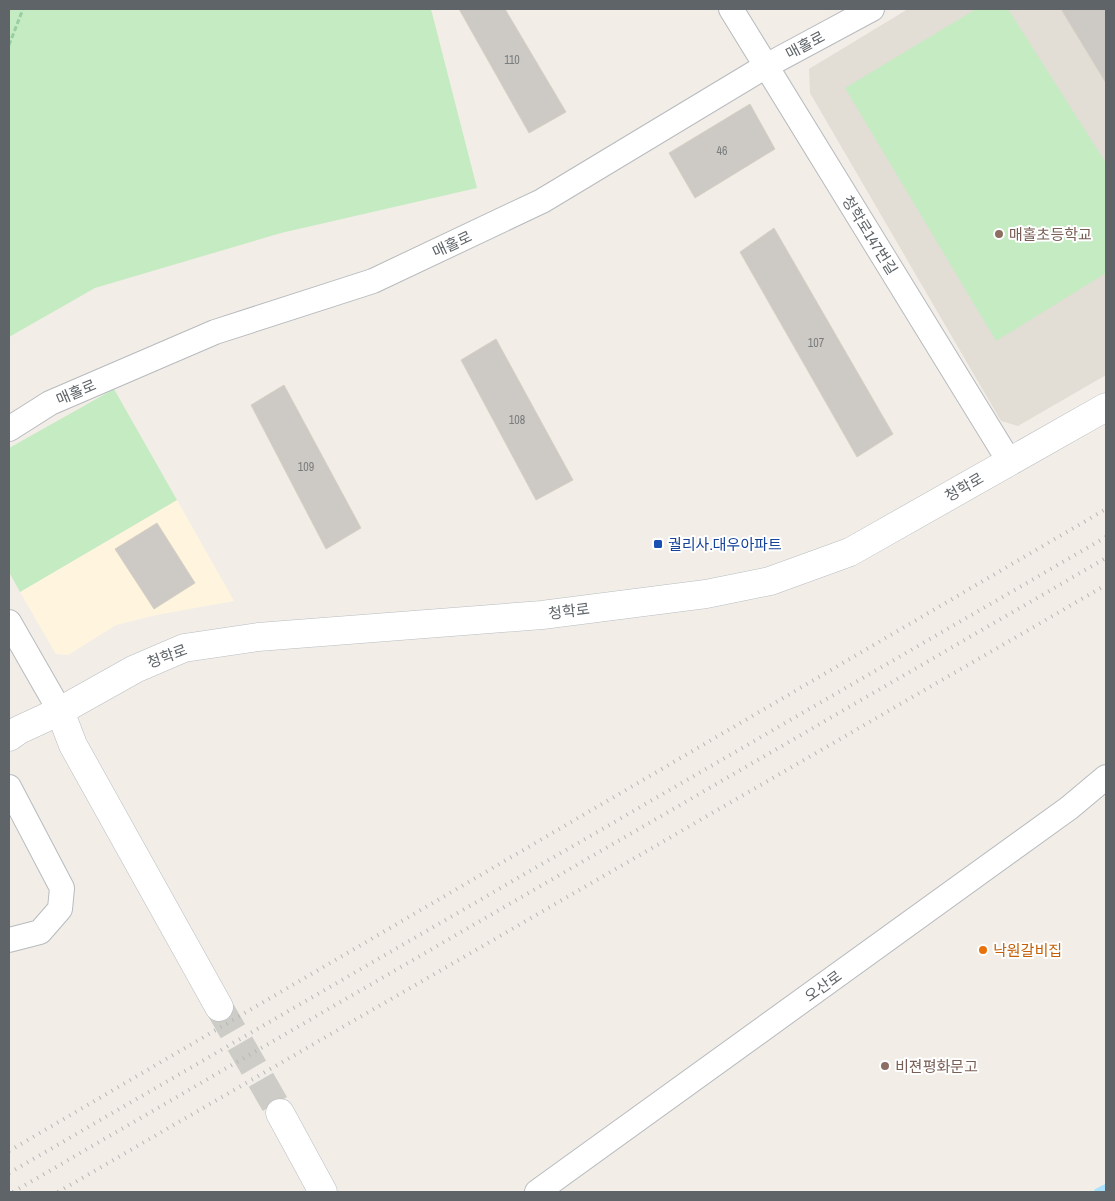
<svg xmlns="http://www.w3.org/2000/svg" width="1115" height="1201" viewBox="0 0 1115 1201" font-family="'Archivo Narrow','Noto Sans KR',sans-serif">
	<rect width="100%" height="100%" fill="#f2eee7"/>
	<path fill="#fff5df" d="M177,500l57,101 -78,14 -40,10 -48,30 -12,-1 -36,-62z"/>
	<path fill="#e2ddd5" d="M908,9h198v366l-88,51 -17,-5 -191,-328 -1,-24z"/>
	<path fill="#c5ebc2" d="M9,9h422l46,179 -196,45 -186,55 -86,49z
		M976,9h32l98,154v110l-110,68 -151,-253z
		M114,389l63,111 -157,92 -11,-20v-124z"/>
	<g fill="none" stroke-linecap="round" stroke-linejoin="round">
		<path stroke="#aae1ff" stroke-width="8" d="M1098,1192l8,-4"/>
	</g>
	<path fill="#cdc9c4" stroke="#d7d0c4" d="M459,9h46l61,103 -37,21z
		M1061,9h44l1,2v72z
		M750,104l25,45 -80,49 -26,-45z
		M774,228l119,206 -36,23 -117,-205z
		M496,339l77,141 -37,20 -75,-140z
		M284,385l77,143 -35,21 -75,-144z
		M157,523l38,60 -41,26 -39,-60z"/>
	<g fill="none" stroke-linecap="round" stroke-linejoin="round">
		<path stroke="#cdccc7" stroke-width="28" stroke-dasharray="28 14" stroke-linecap="butt" d="M219,1007l61,106"/>
		<defs>
			<path id="street" d="M731,9l278,452
				M9,429l41,-26 165,-71 158,-51 169,-80 224,-135 106,-57
				M9,622l51,89
				M9,787l53,101 -2,21 -20,23 -31,8
				M537,1192l532,-384 37,-31"/>
			<path id="secondary" d="M60,711l13,34 146,262
				M9,737l10,-7 41,-19 75,-42 49,-21 74,-11 284,-22 164,-21 64,-13 80,-29 256,-145
				M280,1113l43,79"/>
		</defs>
		<use href="#street" stroke="#b7babe" stroke-width="26"/>
		<use href="#secondary" stroke="#b8bcc1" stroke-width="29"/>
		<path stroke="#9acda4" stroke-width="3" stroke-dasharray="5 2.5" stroke-linecap="butt" d="M9,45l14,-36"/>
		<use href="#street" stroke="#fff" stroke-width="24"/>
		<use href="#secondary" stroke="#fff" stroke-width="28"/>
		<path stroke="#b6b7b8" stroke-width="4" stroke-dasharray="1 6" stroke-linecap="butt" d="M9,1151l1097,-642
			M9,1173l1097,-636
			M13,1192l1093,-634
			M58,1192l1048,-607"/>
	</g>
	<g fill="#8d6e63" stroke="#fff" stroke-width="2">
		<circle cx="999" cy="234" r="5"/>
		<circle cx="885" cy="1066" r="5"/>
	</g>
	<rect fill="#1a4fb4" stroke="#fff" stroke-width="2" x="653" y="539" width="10" height="10" rx="2.5"/>
	<circle fill="#e8710a" stroke="#fff" stroke-width="2" cx="983" cy="950" r="5"/>
	<g text-anchor="middle" dominant-baseline="central" stroke-width="4" stroke-linejoin="round" paint-order="stroke">
		<g font-size="12" fill="#7a7d7f">
			<text x="512" y="60">110</text>
			<text x="722" y="151">46</text>
			<text x="816" y="343">107</text>
			<text x="517" y="420">108</text>
			<text x="306" y="467">109</text>
		</g>
		<g font-size="15" fill="#5e6468" stroke="#fff">
			<text transform="translate(805 45) rotate(-28)">매홀로</text>
			<text transform="translate(870 235) rotate(58)">청학로147번길</text>
			<text transform="translate(452 244) rotate(-25)">매홀로</text>
			<text transform="translate(76 392) rotate(-23)">매홀로</text>
			<text transform="translate(964 487) rotate(-30)">청학로</text>
			<text transform="translate(569 611) rotate(-7)">청학로</text>
			<text transform="translate(167 656) rotate(-20)">청학로</text>
			<text transform="translate(823 986) rotate(-36)">오산로</text>
		</g>
		<g font-size="15" fill="#785e54" stroke="#fff" text-anchor="start">
			<text x="1009" y="234">매홀초등학교</text>
			<text x="895" y="1066">비젼평화문고</text>
		</g>
		<g font-size="15" fill="#164399" stroke="#fff" text-anchor="start">
			<text x="668" y="544">궐리사.대우아파트</text>
		</g>
		<g font-size="15" fill="#c56008" stroke="#fff" text-anchor="start">
			<text x="993" y="950">낙원갈비집</text>
		</g>
	</g>
	<rect width="1115" height="1201" fill="none" stroke="#5e6468" stroke-width="20"/>
</svg>
